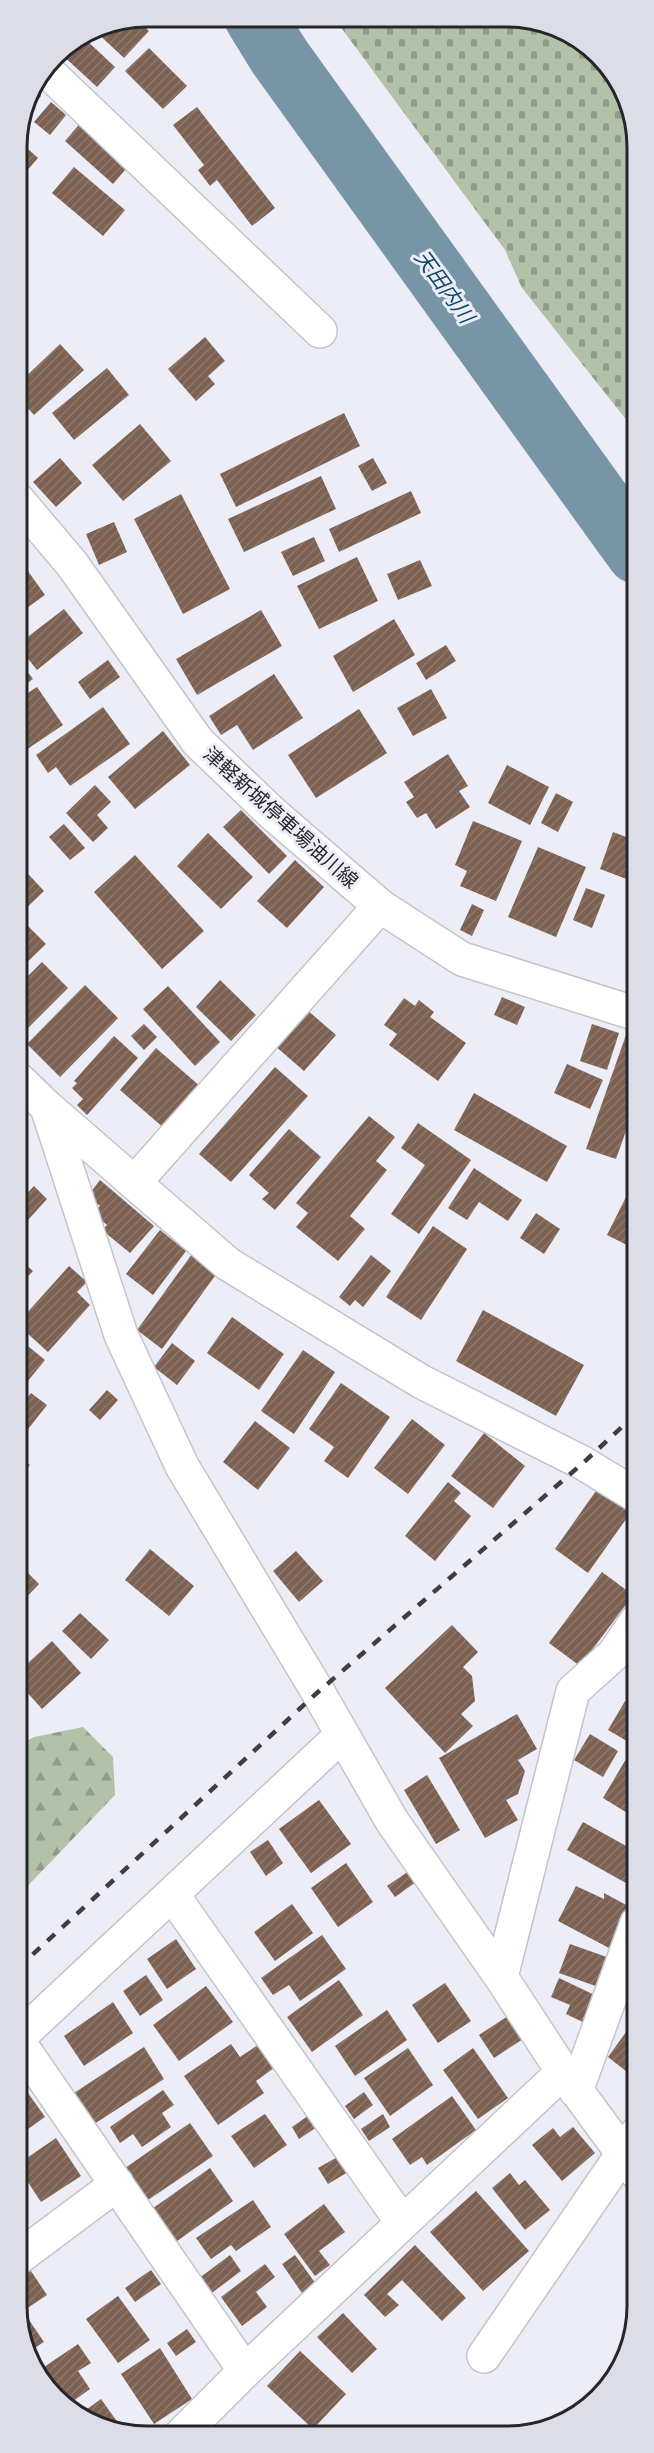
<svg xmlns="http://www.w3.org/2000/svg" width="654" height="2453" viewBox="0 0 654 2453" font-family="'Noto Sans','Noto Sans JP',sans-serif">
	<defs>
		<pattern id="forest-firs" width="22" height="20" patternUnits="userSpaceOnUse" patternTransform="scale(1.5)"><rect width="22" height="20" fill="#b2c2a9"/><path d="M5 1l3.5 6h-7zM16 11l3.5 6h-7z" fill="#919d8a"/></pattern>
		<pattern id="cemetery-stones" width="16" height="16" patternUnits="userSpaceOnUse" patternTransform="scale(1.5)"><rect width="16" height="16" fill="#b2c2a9"/><path d="M2 7V4a2 2 0 0 1 4 0v3zM10 15v-3a2 2 0 0 1 4 0v3z" fill="#919d8a"/></pattern>
		<pattern id="building-hatch" width="6" height="6" patternUnits="userSpaceOnUse" patternTransform="scale(1.5)"><rect width="6" height="6" fill="#7d6152"/><path d="M-1 1l2-2M0 6l6-6M5 7l2-2" fill="none" stroke="#8d786d"/></pattern>
	</defs>
	<rect width="100%" height="100%" fill="#ededf7"/>
	<path fill="url(#forest-firs)" d="M83,1727l30,30 2,38 -98,102v-151l17,-9z"/>
	<path fill="url(#cemetery-stones)" d="M334,18l199,1 67,36 36,75v291l-4,6 -110,-139 -17,-38z"/>
	<g fill="none" stroke-linecap="round" stroke-linejoin="round">
		<path stroke="#7795a7" stroke-width="62" d="M255,17l24,39 358,497"/>
	</g>
	<path fill="url(#building-hatch)" d="M136,19l13,12 -25,27 -31,-29 4,-3z
		M82,36l33,31 -18,20 -38,-35z
		M149,48l38,38 -24,23 -38,-38z
		M33,88l8,8 -11,12 -5,-5z
		M51,102l15,13 -16,20 -16,-13z
		M197,107l78,101 -23,18 -35,-46 -7,6 -12,-16 6,-5 -31,-40z
		M83,120l48,43 -18,21 -48,-43z
		M17,139l21,19 -21,24z
		M74,167l51,43 -22,26 -51,-43z
		M205,337l20,24 -17,15 7,8 -19,17 -28,-32z
		M60,344l24,26 -50,45 -17,-19v-11z
		M107,368l22,27 -55,45 -22,-27z
		M344,413l16,33 -124,61 -16,-33z
		M140,424l31,37 -48,40 -31,-36z
		M60,458l22,25 -26,24 -23,-25z
		M373,458l14,25 -15,8 -14,-25z
		M321,476l15,33 -92,43 -16,-33z
		M411,491l10,22 -82,39 -10,-23z
		M181,494l49,95 -47,25 -49,-95z
		M114,522l13,30 -28,13 -13,-31z
		M314,537l11,24 -32,15 -12,-24z
		M357,557l21,44 -59,28 -22,-43z
		M420,560l12,26 -34,14 -11,-26z
		M28,571l17,24 -28,20v-35z
		M64,609l19,24 -46,37 -20,-25z
		M261,610l21,36 -85,49 -21,-36z
		M394,619l21,36 -62,37 -20,-36z
		M446,645l10,16 -30,19 -10,-17z
		M108,660l12,17 -30,22 -12,-17z
		M21,663l12,16 -16,12v-25z
		M274,674l29,44 -50,32 -16,-25 -16,10 -12,-19z
		M37,687l26,38 -46,31v-56z
		M431,689l16,29 -34,18 -16,-28z
		M103,707l27,37 -60,42 -14,-19 -8,6 -12,-18z
		M359,709l28,44 -71,45 -28,-43z
		M163,731l27,34 -55,44 -27,-32z
		M448,754l20,32 -9,5 11,16 -34,22 -10,-16 -9,5 -11,-16 8,-5 -10,-15z
		M507,765l42,22 -19,38 -42,-22z
		M95,785l16,17 -14,13 11,13 -15,14 -27,-29z
		M556,793l17,9 -15,30 -17,-9z
		M241,810l46,46 -18,18 -46,-47z
		M473,821l49,20 -26,60 -36,-15 7,-15 -12,-6z
		M64,824l21,24 -15,12 -21,-23z
		M613,832l24,9v42l-37,-14z
		M208,833l45,44 -32,32 -44,-43z
		M538,847l48,20 -30,70 -48,-20z
		M135,855l69,76 -42,38 -68,-77z
		M295,860l29,27 -37,41 -30,-27z
		M17,862l27,29 -27,26z
		M586,888l19,7 -13,33 -19,-8z
		M472,904l12,6 -12,26 -12,-6z
		M23,921l23,23 -29,28v-45z
		M42,962l26,26 -48,48 -3,-3v-46z
		M220,980l36,35 -25,26 -35,-34z
		M85,985l33,33 -58,59 -33,-33z
		M168,986l52,56 -25,24 -52,-57z
		M502,997l23,10 -8,18 -23,-10z
		M404,998l11,8 4,-6 15,12 -4,5 36,26 -28,38 -49,-36 8,-11 -13,-9z
		M306,1009l30,26 -32,36 -30,-26z
		M144,1024l13,13 -13,13 -13,-14z
		M592,1024l27,9 -12,37 -27,-9z
		M627,1032l10,4v64l-21,59 -30,-10z
		M114,1036l24,22 -51,57 -10,-10 6,-6 -11,-11 5,-5 -3,-2z
		M156,1048l45,39 -36,42 -45,-39z
		M567,1064l36,16 -13,29 -36,-16z
		M275,1067l33,29 -77,86 -32,-28z
		M474,1093l93,53 -20,36 -93,-52z
		M369,1116l26,21 -19,24 11,9 -37,46 15,13 -27,32 -42,-34 12,-14 -12,-10z
		M418,1123l53,37 -52,74 -28,-20 34,-49 -24,-17z
		M289,1129l32,28 -46,53 -13,-11 7,-6 -20,-18z
		M474,1168l48,32 -14,21 -29,-19 -12,18 -19,-12z
		M637,1175v75l-30,-15z
		M100,1180l54,46 -24,27 -28,-23 5,-5 -14,-12 7,-7 -12,-10z
		M34,1186l13,13 -28,31 -2,-26z
		M536,1213l24,16 -16,25 -24,-16z
		M433,1226l34,23 -46,71 -35,-23z
		M160,1230l26,21 -33,44 -27,-21z
		M192,1254l25,19 -55,76 -25,-19z
		M371,1255l20,16 -28,36 -8,-7 -5,6 -11,-9z
		M17,1257l16,14 -16,17z
		M69,1266l18,16 -10,10 13,13 -42,47 -31,-28z
		M483,1310l101,55 -28,51 -100,-55z
		M232,1317l52,37 -25,36 -52,-37z
		M17,1337l28,23 -22,27 -6,-4z
		M172,1343l23,18 -18,24 -23,-18z
		M303,1350l32,22 -41,62 -33,-23z
		M341,1383l49,34 -42,61 -24,-17 10,-14 -25,-18z
		M107,1390l11,10 -18,20 -11,-10z
		M31,1393l16,12 -22,28 -8,-7v-15z
		M412,1419l33,26 -37,49 -34,-26z
		M255,1421l35,27 -32,42 -35,-28z
		M484,1433l41,33 -32,42 -42,-32z
		M17,1454l13,11 -13,14z
		M448,1482l13,11 -7,8 17,15 -36,45 -30,-25z
		M598,1488l33,24 -43,61 -33,-24z
		M150,1549l44,37 -25,30 -44,-36z
		M296,1551l27,30 -24,21 -26,-31z
		M17,1562l22,22 -22,23z
		M602,1572l31,23 -53,71 -31,-23z
		M80,1613l29,27 -18,19 -29,-28z
		M452,1625l26,27 -15,15 9,9 3,25 -14,13 12,12 -28,27 -60,-65z
		M52,1641l29,32 -39,36 -25,-28v-8z
		M625,1701l12,7v39l-29,-17z
		M517,1714l20,35 -19,11 7,11 -7,23 -12,6 12,20 -33,18 -46,-80z
		M17,1722l6,6 -6,6z
		M590,1734l28,17 -15,26 -29,-17z
		M629,1754l8,5v60l-34,-21z
		M427,1775l33,55 -24,14 -32,-54z
		M319,1800l32,44 -40,29 -32,-44z
		M583,1822l54,30v28l-4,7 -66,-37z
		M268,1840l15,23 -17,13 -16,-24z
		M346,1863l27,39 -35,25 -27,-39z
		M409,1871l7,11 -21,15 -8,-11z
		M576,1886l28,13v-6l26,14 -21,41 -51,-27z
		M292,1904l21,29 -38,28 -21,-29z
		M322,1935l24,34 -46,32 -11,-16 -16,10 -12,-17z
		M176,1939l20,30 -29,20 -20,-30z
		M570,1944l45,16 -11,29 -45,-16z
		M146,1975l17,25 -23,16 -17,-25z
		M559,1978l44,21 -12,27 -25,-12 4,-9 -19,-8z
		M339,1980l24,35 -51,37 -25,-35z
		M637,1982v27l-13,-10z
		M445,1983l26,38 -33,22 -26,-38z
		M206,1986l27,36 -54,39 -26,-36z
		M113,2002l20,31 -49,33 -20,-30z
		M387,2010l20,30 -52,36 -20,-30z
		M508,2016l15,23 -29,19 -15,-23z
		M629,2028l8,6 -1,45 -28,-22z
		M231,2044l9,13 18,-12 16,23 -18,13 8,12 -46,32 -34,-49z
		M144,2047l20,32 -73,47 -20,-31z
		M408,2048l25,37 -43,31 -26,-38z
		M473,2048l35,50 -30,21 -35,-49z
		M21,2083l24,34 -24,17 6,9 -9,7v-64z
		M163,2090l11,15 -12,8 9,14 -29,20 -9,-13 -13,9 -10,-16z
		M364,2092l9,13 -19,14 -9,-13z
		M452,2096l24,34 -49,35 -5,-8 -12,8 -18,-26z
		M315,2111l8,12 -24,16 -7,-12z
		M265,2114l22,31 -33,23 -23,-32z
		M383,2114l7,13 -21,14 -8,-12z
		M190,2123l23,33 -65,44 -23,-32z
		M573,2127l22,26 -33,28 -30,-36 21,-17 7,9z
		M56,2138l25,38 -40,26 -23,-35v-3z
		M339,2156l9,16 -20,12 -10,-16z
		M210,2168l23,33 -60,43 -24,-33z
		M510,2173l9,12 6,-5 25,30 -25,20 -33,-42z
		M476,2191l53,60 -46,40 -53,-59z
		M253,2200l18,27 -35,24 -5,-6 -20,14 -15,-21z
		M324,2204l21,28 -26,19 11,14 -15,11 -31,-42z
		M415,2245l51,53 -24,23 -40,-41 -15,14 12,11 -14,12 -21,-22z
		M230,2255l11,16 -32,24 -11,-16z
		M295,2255l21,29 -14,9 -20,-29z
		M265,2264l10,13 -19,15 11,15 -25,19 -21,-29z
		M29,2268l18,27 -24,16 21,31 -14,9 -12,-28v-47z
		M151,2270l10,14 -26,18 -10,-14z
		M118,2296l32,44 -32,23 -32,-44z
		M343,2313l34,36 -25,24 -35,-36z
		M187,2329l9,13 -20,14 -9,-13z
		M78,2344l13,19 -13,8 12,18 -21,15 -20,-12 -6,-14 6,-4 -5,-7z
		M160,2348l32,51 -38,25 -33,-50z
		M300,2351l46,43 -33,35 -46,-43z
		M101,2399l25,35h-5l-38,-22z"/>
	<g fill="none" stroke-linecap="round" stroke-linejoin="round">
		<defs>
			<path id="minor" d="M45,69l275,262
				M17,1078l30,29 74,228 61,131 136,226 74,129 109,156 62,95 74,101
				M47,1107l181,157 194,118 161,81 54,33
				M134,1183l246,-277
				M172,1894l230,328
				M501,1977l72,-286 41,-37 23,-34
				M18,2038l324,-303
				M18,2041l227,330
				M576,2091l61,-168
				M18,2258l99,-74
				M484,2356l153,-223
				M182,2434l63,-63 318,-299"/>
			<path id="major" d="M17,499l55,65 126,178 73,70 109,94 82,53 175,55"/>
		</defs>
		<use href="#minor" stroke="#c4c4cd" stroke-width="36"/>
		<use href="#major" stroke="#c4c4cd" stroke-width="36"/>
		<use href="#minor" stroke="#fff" stroke-width="33"/>
		<use href="#major" stroke="#fff" stroke-width="33"/>
		<path stroke="#3e3e43" stroke-width="4.5" stroke-dasharray="10 10" stroke-linecap="butt" d="M18,1968l300,-276 265,-229 54,-50"/>
	</g>
	<g text-anchor="middle" dominant-baseline="central" stroke-width="6" stroke-linejoin="round" paint-order="stroke">
		<g font-size="20" fill="#26262a" stroke="#ededf7">
			<text transform="translate(281 817) rotate(42)">津軽新城停車場油川線</text>
		</g>
		<g font-size="21" font-style="italic" fill="#0f4965" stroke="#ededf7">
			<text transform="translate(445 286) rotate(54)">天田内川</text>
		</g>
	</g>
	<path d="M0 0H654V2453H0ZM147 27H507A120 120 0 0 1 627 147V2306A120 120 0 0 1 507 2426H147A120 120 0 0 1 27 2306V147A120 120 0 0 1 147 27Z" fill="#dddde7" fill-rule="evenodd"/>
	<path fill="none" stroke="#26262a" stroke-width="3" d="M147 27H507A120 120 0 0 1 627 147V2306A120 120 0 0 1 507 2426H147A120 120 0 0 1 27 2306V147A120 120 0 0 1 147 27Z"/>
</svg>
